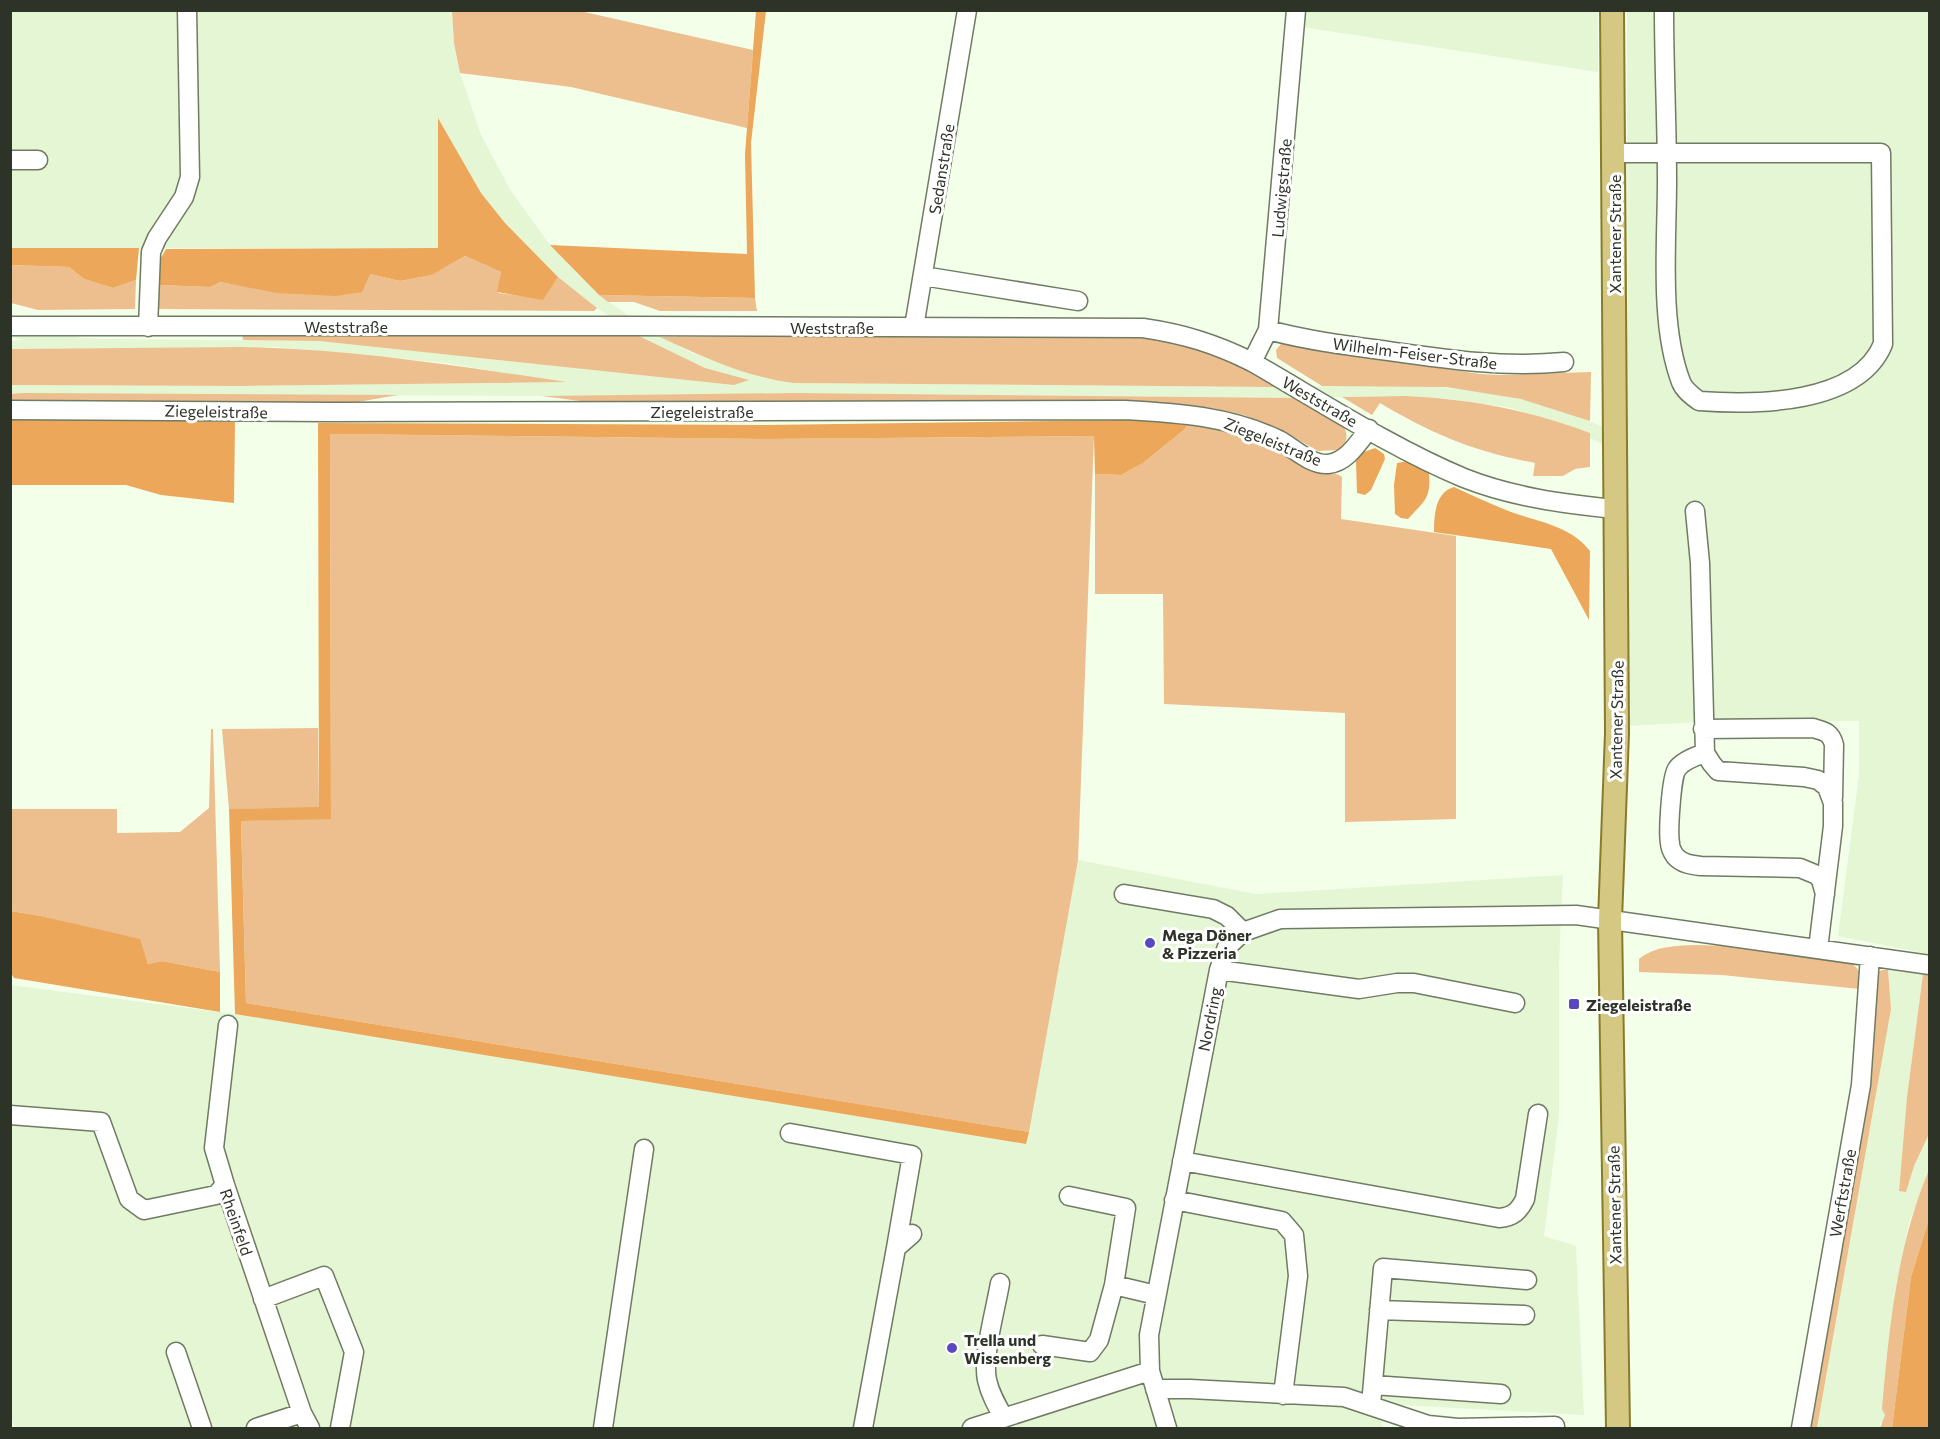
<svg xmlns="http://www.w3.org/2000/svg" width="1940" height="1439" viewBox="0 0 1940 1439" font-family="Commissioner,sans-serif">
	<rect width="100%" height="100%" fill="#f3ffe8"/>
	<path fill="#e4f6d3" d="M10,11h442l2,32 6,30 21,62 30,56 39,54 49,50 53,37 38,20 69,25 34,6 484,4 147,-2 71,9 26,5 48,14 59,24 -1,-426h302v943l-91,-18 21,-161v-54h-146l-84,5 -1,-270 -38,-18v-5l-79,-25 -68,-10 -67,-2 -79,2 -502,-5 -227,3 -557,-2v-9l232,1 318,-4 -116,-19 -169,-16 -265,2v-8l13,-1 -13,-3v-11l72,12 25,1 211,2 415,44 14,-5 -43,-12 -66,-32 -42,-28 -39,-31 -53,-54 -24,-30 -42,-73 -1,128h-427z
		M1296,11h302v61l-303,-46z
		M1078,860l178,34 307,-19 -4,88v153l-15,120 32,10 8,169 -204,-11 2,24h-1367l-5,-13v-430l225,29 791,130z
		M1888,970l35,4 -16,123 -8,94 7,1 8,-26 15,-32v36l-20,53 -14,69 -7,66 -2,2 -2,61 -4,2v5h-63l74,-419z"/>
	<path fill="#edbe8e" d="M452,11h128l173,39 -6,78 -176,-41 -111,-14 -6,-30z
		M465,256l36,16 -3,21 45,6 15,-22 39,31 -3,3 -435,-2v-24l51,2 9,-5 24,4 127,-12 30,7 32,-6z
		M11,265l58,2 15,12 29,9 23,-8 -1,29 -97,1 -27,-7z
		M599,295l156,3 2,13h-97l-26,-9h-26z
		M242,334l397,2 66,32 44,12 -15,5 -415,-44 -76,-1z
		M1127,335l42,5 55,18 53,29 -484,-4c-47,-6 -90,-26 -133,-46z
		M1281,344l199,30 20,1 91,-3 -1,49 -69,-22 -75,-12 -124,-1 -45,-28 -1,-8z
		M243,347c108,2 216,19 323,35l-323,4 -232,-1v-36z
		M795,393l502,5 44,25c8,10 7,18 -1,27l-22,1 -30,-17 -44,-19 -31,-7 -41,-4 -48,-3 -505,5 -77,-10z
		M10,394l14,-1 374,2 -58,10 -329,-5z
		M1406,396c64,3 124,14 184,37v34l-15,2 -12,7h-30l2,-13c-60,-11 -103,-29 -155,-60l-8,12 -30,-18z
		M1188,421c25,6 51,11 75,21 16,7 29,19 44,27 11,5 26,1 35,8l-1,42 115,17v283l-111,3v-109l-181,-9 -1,-110h-68v-120l26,1 22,-12 42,-34z
		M330,434l437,5 327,-3 -16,424 -49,272 -783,-129 -5,-182 90,-3z
		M318,728l1,80 -90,1 -7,-80z
		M211,729h2l7,243 -58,-11 -14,3 -3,-8 -68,-31 -36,-9 -30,-5v-102h106v24l63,-1 29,-24z
		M1694,945l42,1 110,15c14,6 16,13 14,28l-138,-14 -83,-3v-13c16,-13 36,-13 55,-14z
		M1882,970h6l3,39 -74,419h-8l69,-456z
		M1923,974l7,1 -1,159 -15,32 -8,26 -7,-1 8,-94z
		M1929,1170v49l-18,58 -19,151h-12l5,-13 -3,-6c7,-81 15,-164 47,-239z"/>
	<path fill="#eca75b" d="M756,11h10l-15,132 4,155 -156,-3 -49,-50 197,9 -2,-100z
		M438,118l43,75 24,30 53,54 -15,23 -46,-8 4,-20 -36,-16 -33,19 -32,6 -30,-7 -8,18 -26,4 -59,-3 -57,-11 -10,5 -51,-2 -1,-22 8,-14 272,-1z
		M11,248h128l-3,32 -23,8 -29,-9 -15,-12 -58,-2z
		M66,416l169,6 -1,81 -73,-8 -35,-10h-115l-1,-67z
		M1129,420l59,1 -3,8 -42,34 -22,12 -26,-1 -1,-38 -327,3 -437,-5 1,385 -90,2 5,182 783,129 -3,12 -791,-130 -6,-205 90,-2 -1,-384 448,2z
		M1375,448l9,6 1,5 -14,31 -6,5 -8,-2 -1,-31 5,-9z
		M1408,461l21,12c2,26 -4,27 -21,46l-7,-1 -6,-4 -1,-29 3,-22z
		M1454,487c19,9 37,17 57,25 28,10 60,14 79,39l-1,69 -38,-71 -117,-17c0,-16 1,-40 20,-45z
		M11,911l30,5 99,23 8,25 14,-3 58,11v40l-206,-34 -3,-5z
		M1929,1219v209h-37l19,-151z"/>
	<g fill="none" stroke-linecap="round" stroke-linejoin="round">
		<defs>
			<path id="minor" d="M1613,153h268l2,191c-25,61 -128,61 -184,57 -7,-5 -15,-11 -18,-19 -22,-58 -14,-139 -14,-201 0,-57 -3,-114 -3,-171
				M10,160h28
				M923,276l155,25
				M10,326h622l511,2c41,6 73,16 109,34 68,39 140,86 212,116 48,19 100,26 151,31
				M148,327l3,-75 6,-14 27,-41 6,-20 -3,-167
				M914,327l53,-317
				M1268,330c37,10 75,15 113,20 63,9 120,18 183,12
				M1252,362l16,-32 28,-320
				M10,410l321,2 794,-2c53,3 105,6 154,30 15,8 31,25 49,24 19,-2 30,-21 41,-35
				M1695,511l5,52 5,190 7,11 6,7 86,6 14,3 9,7 6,16v23l-15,123
				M1703,729l110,-1c11,3 18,4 21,17l-1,53
				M1705,753c-9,3 -23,8 -28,16 -6,8 -9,64 -7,74 0,4 3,10 5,13 7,8 17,9 26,10l99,2 17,7 4,5 4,14
				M1124,894l89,15 14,7 16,16
				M1219,970l140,19 38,-6h17l101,20
				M228,1025l-14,123 11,37 77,228 8,15
				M10,1115l91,7 28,77 15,11 72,-15 9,-10
				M790,1133l122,22 -16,93
				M1182,1161l317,57c14,-1 20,-7 26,-19l13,-85
				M1069,1196l57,12 -12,77 42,10
				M1174,1200l108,21 12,14 4,41 -15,119
				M1000,1283c-4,25 -18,73 -13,97 3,14 10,26 17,38
				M263,1299l61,-23 30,76 -14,76
				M1379,1310l146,5
				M1042,1345l48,7 9,-12 15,-55
				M176,1352l26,76
				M1373,1385l128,9
				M1155,1389h35l154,8 84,28 30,3 97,-2v2
				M1371,1405l12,-137 144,12
				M256,1428l46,-15
				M603,1428l41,-279
				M863,1428l33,-180 16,-14
				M972,1428l178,-57
				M1167,1428l-17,-57 -1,-36 70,-365 8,-23 16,-15 37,-13 296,-4 354,50
				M1801,1428l60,-343 9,-129"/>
			<path id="major" d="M1612,10l5,723 -7,187 8,508"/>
		</defs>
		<use href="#minor" stroke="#6f7b62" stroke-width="21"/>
		<use href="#major" stroke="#887c2c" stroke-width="26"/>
		<use href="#minor" stroke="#fff" stroke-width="18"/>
		<use href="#major" stroke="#d5c882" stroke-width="22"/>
	</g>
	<g fill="#5a48c0" stroke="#fff" stroke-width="2">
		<circle cx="1150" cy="943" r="6"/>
		<rect x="1568" y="998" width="12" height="12" rx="3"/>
		<circle cx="952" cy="1348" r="6"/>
	</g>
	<g text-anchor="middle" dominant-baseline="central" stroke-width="6" stroke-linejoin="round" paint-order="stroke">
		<g font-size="16" fill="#2e3328" stroke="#fff">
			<text transform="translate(941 169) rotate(-81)">Sedanstraße</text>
			<text transform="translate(1281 188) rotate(-85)">Ludwigstraße</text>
			<text transform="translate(1614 234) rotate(-90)">Xantener Straße</text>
			<text x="346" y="326">Weststraße</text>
			<text x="832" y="327">Weststraße</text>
			<text transform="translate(1415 353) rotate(7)">Wilhelm-Feiser-Straße</text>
			<text transform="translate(1320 401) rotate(30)">Weststraße</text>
			<text transform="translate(216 411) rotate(1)">Ziegeleistraße</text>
			<text x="702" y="411">Ziegeleistraße</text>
			<text transform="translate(1273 441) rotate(22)">Ziegeleistraße</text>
			<text transform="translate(1616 720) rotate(-89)">Xantener Straße</text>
			<text transform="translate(1209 1019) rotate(-79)">Nordring</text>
			<text transform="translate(1842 1193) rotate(-80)">Werftstraße</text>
			<text transform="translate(1614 1205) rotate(-91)">Xantener Straße</text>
			<text transform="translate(237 1222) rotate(71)">Rheinfeld</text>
		</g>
		<g font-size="16" font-weight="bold" fill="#2e3328" stroke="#fff" text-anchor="start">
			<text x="1162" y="934">Mega Döner<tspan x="1162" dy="18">&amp; Pizzeria</tspan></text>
			<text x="1586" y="1004">Ziegeleistraße</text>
			<text x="964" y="1339">Trella und<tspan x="964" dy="18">Wissenberg</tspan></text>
		</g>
	</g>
	<rect width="1940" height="1439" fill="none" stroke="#2e3328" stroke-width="24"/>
</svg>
